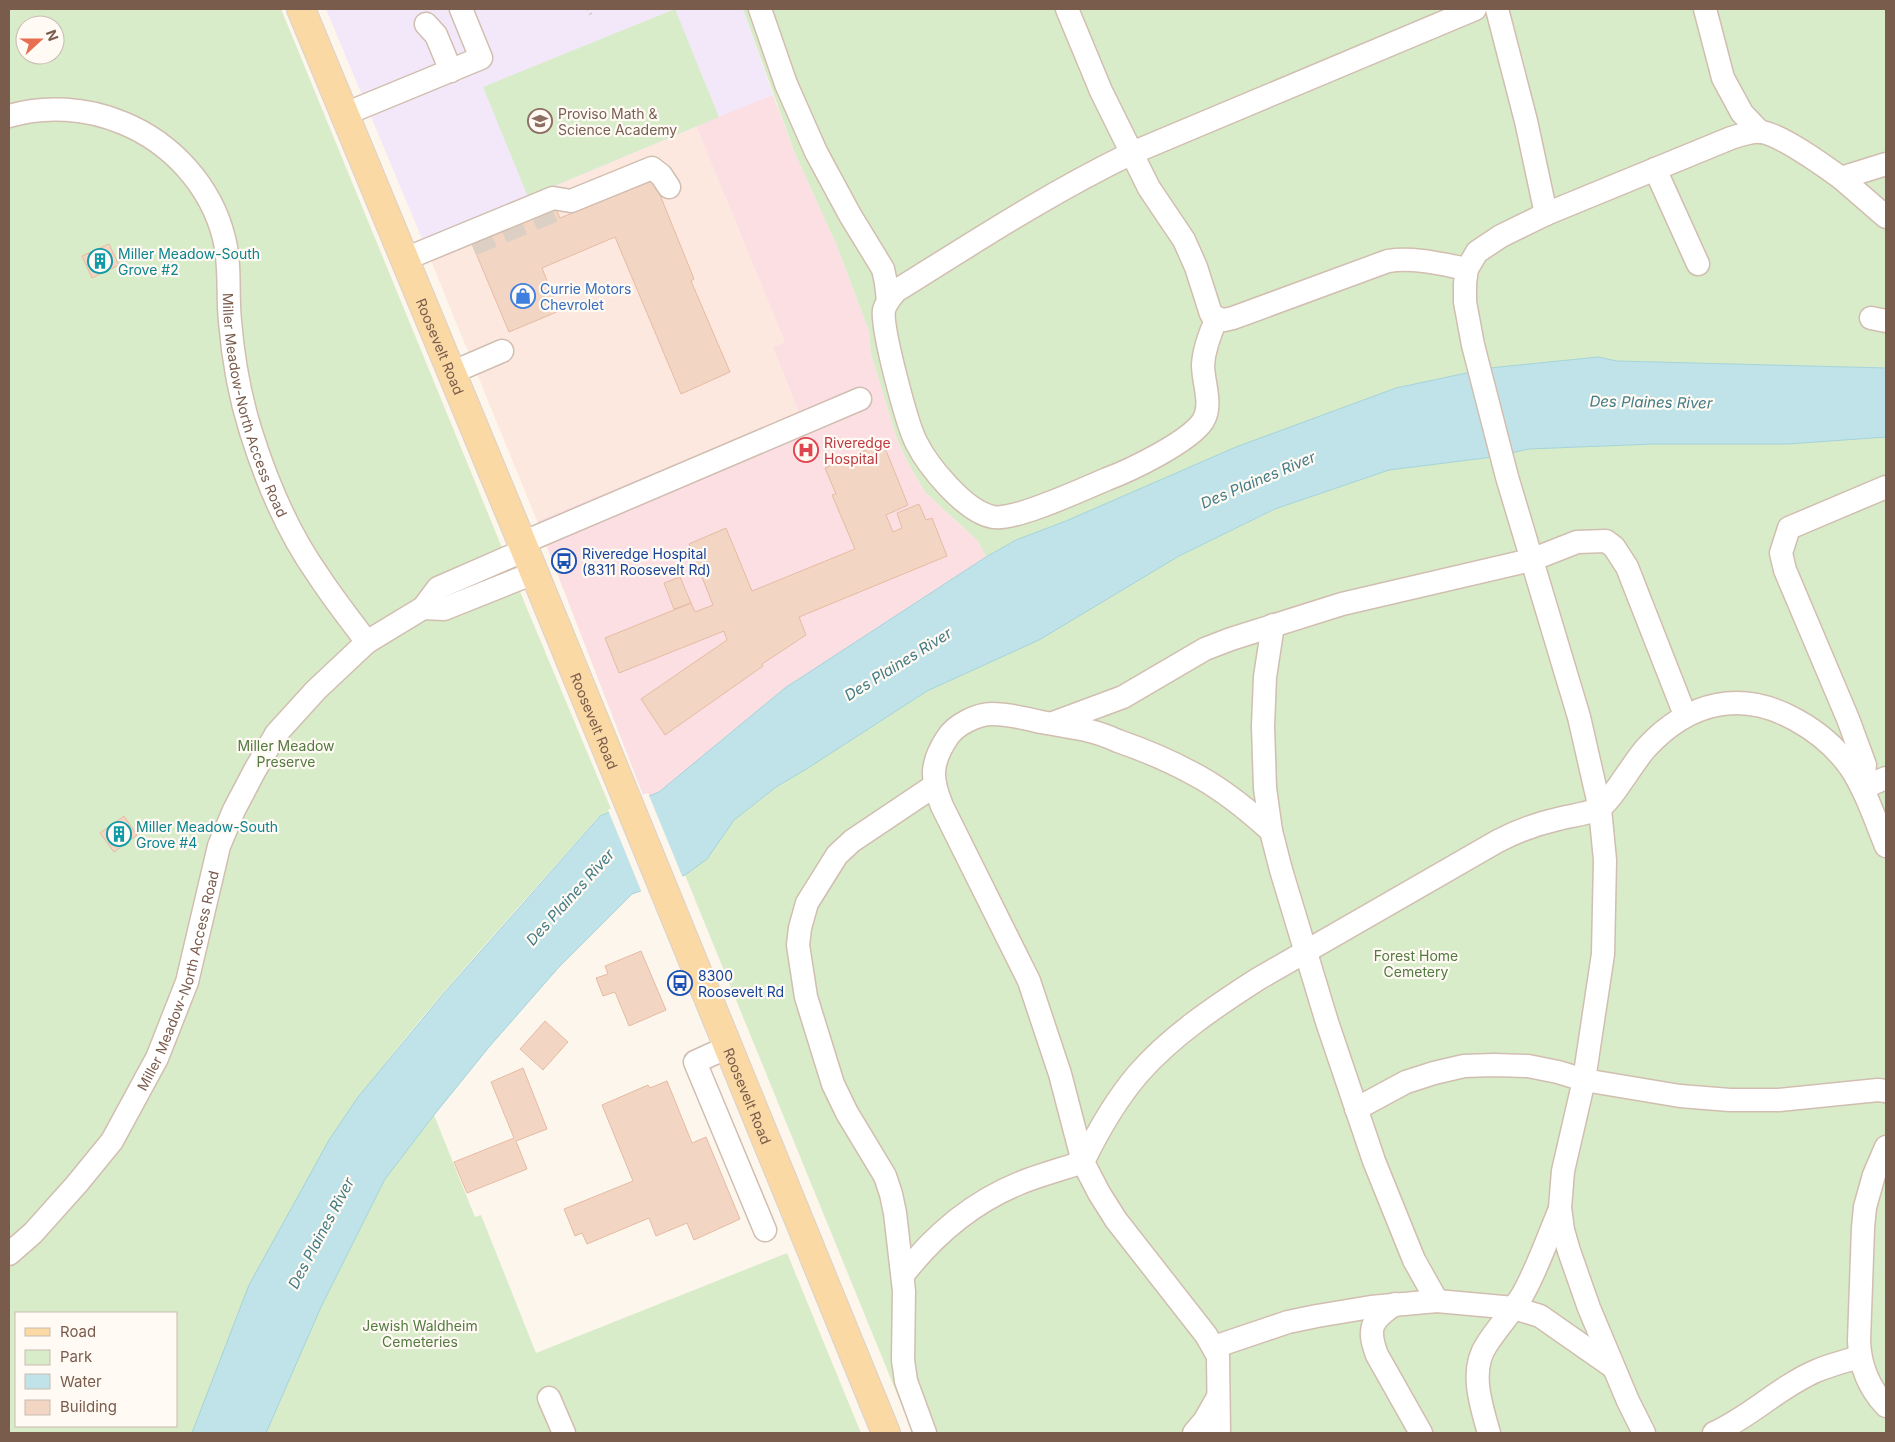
<svg xmlns="http://www.w3.org/2000/svg" width="1895" height="1442" viewBox="0 0 1895 1442" font-family="Inter,sans-serif">
	<rect width="100%" height="100%" fill="#fdf6ec"/>
	<path fill="#fde8e0" d="M696,126l89,216 -12,5 26,66 -262,108 -114,-280z"/>
	<path fill="#f3e8fa" d="M326,9h417l30,86 -350,146z"/>
	<path fill="#fbdfe3" d="M773,95l21,56 43,95 32,85 2,23 26,85 10,22 18,31 53,49 8,16 -201,131 -117,97 -9,7 -10,4 -1,-3 -5,2 -106,-274 262,-108 -26,-66 12,-5 -89,-216z"/>
	<path fill="#d8ecc9" fill-rule="evenodd" d="M9,9h272l247,602 83,198 -3,1 1,3 -10,3c-92,106 -191,208 -270,324l-137,293h-183zM25,25h30v30h-30zM16,1313h160v113h-160z
		M675,9l44,108 -191,80 -45,-110z
		M743,9h1143v359l-269,-7 -19,-4 -532,164 -50,19 -30,17 -8,-16 -53,-49 -18,-31 -10,-22 -26,-85 -2,-23 -32,-85 -43,-95z
		M1886,437v996h-973l-228,-558 22,-17 27,-38 42,-33 32,-19 119,-77 112,-51 140,-84 97,-47 113,-39 104,-13 36,-8 125,-5h134z
		M434,1115l41,102 6,-2 55,138 251,-100 74,180h-595l55,-126 64,-128z"/>
	<path fill="#bfe3e8" stroke="#a5d3da" d="M1598,357l19,4 269,7v69l-98,7h-134l-125,5 -36,8 -104,13 -114,39 -96,47 -140,84 -112,51 -119,77 -32,19 -42,33 -27,39 -22,16 -53,19 -73,73 -70,80 -55,68 -49,64 -64,128 -55,126h-74l57,-148 80,-145 29,-43 86,-104 156,-177 59,-24 126,-104 201,-131 30,-17 50,-19 170,-74 160,-59 94,-20z"/>
	<path fill="#fdf6ec" d="M648,793l35,85 -41,15 -34,-83z"/>
	<path fill="#f3d5c3" stroke="#e6bba3" d="M654,180l40,99 -3,2 39,91 -49,22 -66,-157 -73,31 17,43 -50,21 -39,-93 84,-35 6,14z
		M109,244l10,21 -27,13 -10,-22z
		M883,443l25,62 -22,10 7,17 9,-4 -5,-15 22,-9 7,16 6,-2 15,38 -148,61 7,18 -44,29 1,2 -98,69 -24,-36 86,-59 -3,-9 -105,42 -14,-35 86,-35 4,9 18,-7 -24,-61 37,-16 26,63 103,-42 -23,-54 4,-1 -11,-26z
		M680,577l11,26 -17,6 -10,-26z
		M124,816l13,19 -23,17 -14,-19z
		M641,951l25,59 -37,16 -14,-34 -12,4 -7,-18 12,-4 -3,-8z
		M545,1021l23,21 -25,28 -23,-21z
		M523,1068l24,61 -31,12 11,28 -60,24 -13,-31 60,-24 -23,-56z
		M667,1081l25,62 14,-6 34,82 -46,21 -7,-17 -31,13 -7,-18 -62,26 -5,-11 -7,3 -11,-27 69,-28 -31,-76 46,-20 2,3z"/>
	<g fill="none" stroke-linecap="round" stroke-linejoin="round">
		<path stroke="#dcd0c4" stroke-width="22" stroke-dasharray="22 11" stroke-linecap="butt" d="M472,245l85,-35"/>
		<defs>
			<g id="minor">
				<path d="M760,9l26,75 30,68 34,63 33,54 3,14 2,18"/>
				<path d="M1067,9l34,82 48,97 35,52 12,27 15,47 6,4 7,2 9,-2 155,-57c27,-4 53,3 79,8"/>
				<path d="M1497,9l29,112 20,93"/>
				<path d="M1705,9l18,69 19,35 18,19"/>
				<path d="M426,24l10,11 15,36"/>
				<path d="M345,114l136,-56 -20,-49"/>
				<path id="s1" d="M9,116c36,-11 79,-8 114,7 49,20 88,63 101,115 7,27 3,55 6,83 3,37 10,76 21,111 15,48 38,102 67,143 15,23 32,45 49,67"/>
				<path d="M1655,169l43,95"/>
				<path d="M1841,178l45,39"/>
				<path d="M405,259l148,-61 18,3 81,-33 9,7 8,12"/>
				<path d="M1217,318c-7,15 -13,31 -14,47 0,18 10,39 0,56 -14,21 -72,49 -96,58 -24,10 -92,42 -114,38 -28,-5 -65,-51 -77,-75 -9,-18 -35,-114 -32,-132 2,-8 7,-13 12,-19 77,-48 153,-98 236,-138l343,-144"/>
				<path d="M1871,318l15,3"/>
				<path d="M451,373l51,-22"/>
				<path d="M1886,487l-97,41 -8,25 4,17 63,149 17,46 -3,23 24,-10"/>
				<path d="M522,543l338,-144"/>
				<path d="M423,608l21,1 90,-36"/>
				<path d="M1273,625l-8,52 -2,49 2,62 6,43 10,39 46,152 47,139 40,99 23,41"/>
				<path d="M1053,723l70,-26 82,-48 26,-10 111,-35 189,-44 46,-18 29,-1 8,6 13,20 58,148"/>
				<path d="M728,1047l-33,15 70,168"/>
				<path d="M1356,1109l50,-27 28,-9 30,-7 30,-1 34,1 30,6 26,8 96,16 50,4h49l99,-10 8,1"/>
				<path d="M1886,1147l-12,28 -9,32 -2,21 -4,113c1,26 10,47 27,65"/>
				<path id="s2" d="M9,1254l24,-21 43,-48 36,-44 45,-83 30,-76 32,-136 15,-36 21,-40 21,-36 40,-44 51,-48 56,-34 15,-20 87,-38"/>
				<path d="M903,1275c31,-40 70,-73 117,-92 20,-8 42,-14 63,-21 15,-31 32,-61 55,-88 33,-38 78,-68 120,-95l240,-138c19,-10 38,-17 60,-22 12,-3 28,-5 40,-10 12,-5 37,-50 49,-62 42,-45 94,-58 149,-27 22,12 39,26 54,47 16,24 25,52 36,79"/>
				<path d="M1395,1304c-24,16 -28,24 -18,51l44,78"/>
				<path d="M1214,1347l74,-25 29,-6 54,-9 66,-6 77,7 26,8 73,51"/>
				<path d="M549,1398l15,35"/>
				<path d="M925,1433l-19,-52 -3,-21 1,-69 -9,-78 -4,-19 -6,-18 -38,-63 -14,-29 -27,-87 -8,-52 2,-17 7,-25 30,-48 15,-14 82,-55"/>
				<path d="M1194,1433l11,-13 13,-23"/>
				<path d="M1219,1433l-1,-77 -12,-21 -90,-115 -17,-27 -16,-31 -23,-88 -31,-93 -87,-175c-11,-27 -12,-42 5,-68 8,-13 30,-24 45,-24 16,0 33,4 49,8 16,3 33,5 49,9 9,2 19,6 28,10 26,9 50,19 74,32 29,15 55,36 79,58"/>
				<path d="M1489,1433c-8,-28 -20,-63 -2,-89 11,-17 25,-32 36,-50 15,-27 25,-57 37,-85"/>
				<path d="M1644,1433l-16,-32 -39,-93 -20,-57 -6,-21 -3,-22 3,-37 21,-91 19,-126 2,-94 -5,-51 -21,-92 -72,-240 -34,-132 -8,-43v-19l2,-14 10,-17 24,-16 45,-22 185,-76c9,-3 21,-7 31,-6 21,4 61,33 79,46l45,-14"/>
				<path d="M1714,1433c36,-16 65,-46 102,-62 14,-6 29,-10 44,-14"/>
			</g>
			<g id="major">
				<path id="s3" d="M301,9l224,541 361,883"/>
			</g>
		</defs>
		<use href="#minor" stroke="#d1beb0" stroke-width="25"/>
		<use href="#major" stroke="#dad1cd" stroke-width="30"/>
		<path stroke="#d9b8a5" stroke-width="3" stroke-dasharray="1 4" stroke-linecap="butt" d="M588,9l4,8"/>
		<use href="#minor" stroke="#fff" stroke-width="22"/>
		<use href="#major" stroke="#fbd9a5" stroke-width="28"/>
	</g>
	<defs>
		<symbol id="school-ring" viewBox="-11 -11 22 22"><circle r="9.5" fill="#fffaf3" stroke="#8d6e63" stroke-width="1.5"/><path d="M0-5L7-2L0 1L-7-2ZM-4 1L0 2.5L4 1V4Q0 6-4 4Z" fill="#8d6e63"/></symbol>
		<symbol id="building-ring" viewBox="-11 -11 22 22"><circle r="9.5" fill="#fffaf3" stroke="#0f9aa8" stroke-width="1.5"/><path d="M-4-6H4V6H1V3H-1V6H-4ZM-2.5-4.3h1.7v1.8h-1.7ZM.8-4.3h1.7v1.8H.8ZM-2.5-1h1.7V.8h-1.7ZM.8-1h1.7V.8H.8Z" fill="#0f9aa8"/></symbol>
		<symbol id="shop-ring" viewBox="-11 -11 22 22"><circle r="9.5" fill="#fffaf3" stroke="#3f7fe0" stroke-width="1.5"/><path d="M-5-2.5h2.3a2.7 3.5 0 0 1 5.4 0H5L5.5 6h-11ZM-1.5-2.5h3a1.5 2.3 0 0 0-3 0Z" fill="#3f7fe0"/></symbol>
		<symbol id="hospital-ring" viewBox="-11 -11 22 22"><circle r="9.5" fill="#fffaf3" stroke="#e0444e" stroke-width="1.5"/><path d="M-5-5h3v3.5h4V-5h3V5h-3V1.5h-4V5h-3Z" fill="#e0444e"/></symbol>
		<symbol id="bus-ring" viewBox="-11 -11 22 22"><circle r="9.5" fill="#fffaf3" stroke="#1a4fb4" stroke-width="1.5"/><path d="M-5-6H5V4H4V6H2V4H-2V6H-4V4H-5ZM-3.5-4V0h7V-4ZM-3.5 1.2v1.5H-2V1.2ZM2 1.2v1.5H3.5V1.2Z" fill="#1a4fb4"/></symbol>
	</defs>
	<g fill-rule="evenodd">
		<use href="#school-ring" x="526" y="107" width="28" height="28"/>
		<use href="#building-ring" x="86" y="247" width="28" height="28"/>
		<use href="#shop-ring" x="509" y="282" width="28" height="28"/>
		<use href="#hospital-ring" x="792" y="436" width="28" height="28"/>
		<use href="#bus-ring" x="550" y="547" width="28" height="28"/>
		<use href="#building-ring" x="105" y="820" width="28" height="28"/>
		<use href="#bus-ring" x="666" y="969" width="28" height="28"/>
	</g>
	<g text-anchor="middle" dominant-baseline="central" stroke-width="4.5" stroke-linejoin="round" paint-order="stroke">
		<g font-size="14" fill="#785e54" stroke="#fffaf3" text-anchor="start">
			<text x="558" y="113">Proviso Math &amp;<tspan x="558" dy="16">Science Academy</tspan></text>
		</g>
		<g font-size="14" fill="#0d838f" stroke="#fffaf3" text-anchor="start">
			<text x="118" y="253">Miller Meadow-South<tspan x="118" dy="16">Grove #2</tspan></text>
			<text x="136" y="826">Miller Meadow-South<tspan x="136" dy="16">Grove #4</tspan></text>
		</g>
		<g font-size="14" fill="#366cbe" stroke="#fffaf3" text-anchor="start">
			<text x="540" y="288">Currie Motors<tspan x="540" dy="16">Chevrolet</tspan></text>
		</g>
		<g font-size="14" fill="#7a5c4d" stroke="#fffaf3">
			<text stroke="none"><textPath href="#s3" startOffset="365">Roosevelt Road</textPath></text>
			<text stroke="none"><textPath href="#s1" startOffset="446">Miller Meadow-North Access Road</textPath></text>
			<text stroke="none"><textPath href="#s3" startOffset="770">Roosevelt Road</textPath></text>
			<text stroke="none"><textPath href="#s2" startOffset="328">Miller Meadow-North Access Road</textPath></text>
			<text stroke="none"><textPath href="#s3" startOffset="1175">Roosevelt Road</textPath></text>
		</g>
		<g font-size="14" fill="#be3a42" stroke="#fffaf3" text-anchor="start">
			<text x="824" y="442">Riveredge<tspan x="824" dy="16">Hospital</tspan></text>
		</g>
		<g font-size="14" fill="#164399" stroke="#fffaf3" text-anchor="start">
			<text x="582" y="553">Riveredge Hospital<tspan x="582" dy="16">(8311 Roosevelt Rd)</tspan></text>
			<text x="698" y="975">8300<tspan x="698" dy="16">Roosevelt Rd</tspan></text>
		</g>
		<g font-size="14" fill="#537a41" stroke="#fffaf3">
			<text x="286" y="745">Miller Meadow<tspan x="286" dy="16">Preserve</tspan></text>
			<text x="1416" y="955">Forest Home<tspan x="1416" dy="16">Cemetery</tspan></text>
			<text x="420" y="1325">Jewish Waldheim<tspan x="420" dy="16">Cemeteries</tspan></text>
		</g>
		<g font-size="15" font-style="italic" fill="#437c86" stroke="#fffaf3">
			<text transform="translate(1651 402) rotate(1)">Des Plaines River</text>
			<text transform="translate(1258 480) rotate(-23)">Des Plaines River</text>
			<text transform="translate(898 664) rotate(-32)">Des Plaines River</text>
			<text transform="translate(570 897) rotate(-48)">Des Plaines River</text>
			<text transform="translate(321 1233) rotate(-62)">Des Plaines River</text>
		</g>
	</g>
	<rect width="1895" height="1442" fill="none" stroke="#7a5c4d" stroke-width="20"/>
	<rect x="15" y="1312" width="162" height="115" fill="#fffaf3" stroke="#cabbb1"/>
	<rect x="25" y="1328" width="25" height="8" fill="#fbd9a5" stroke="#cabbb1"/>
	<text x="60" y="1337" font-size="15" fill="#7a5c4d">Road</text>
	<rect x="25" y="1350" width="25" height="15" fill="#d8ecc9" stroke="#cabbb1"/>
	<text x="60" y="1362" font-size="15" fill="#7a5c4d">Park</text>
	<rect x="25" y="1374" width="25" height="15" fill="#bfe3e8" stroke="#cabbb1"/>
	<text x="60" y="1387" font-size="15" fill="#7a5c4d">Water</text>
	<rect x="25" y="1400" width="25" height="15" fill="#f3d5c3" stroke="#cabbb1"/>
	<text x="60" y="1412" font-size="15" fill="#7a5c4d">Building</text>
	<g transform="translate(40 40) rotate(69)"><circle r="24" fill="#fffaf3" stroke="#cabbb1"/>
	<path d="M0-4L9 19L0 12L-9 19Z" fill="#e76f51"/>
	<text y="-8" font-size="14" font-weight="bold" text-anchor="middle" fill="#7a5c4d">N</text>
	</g>
</svg>
